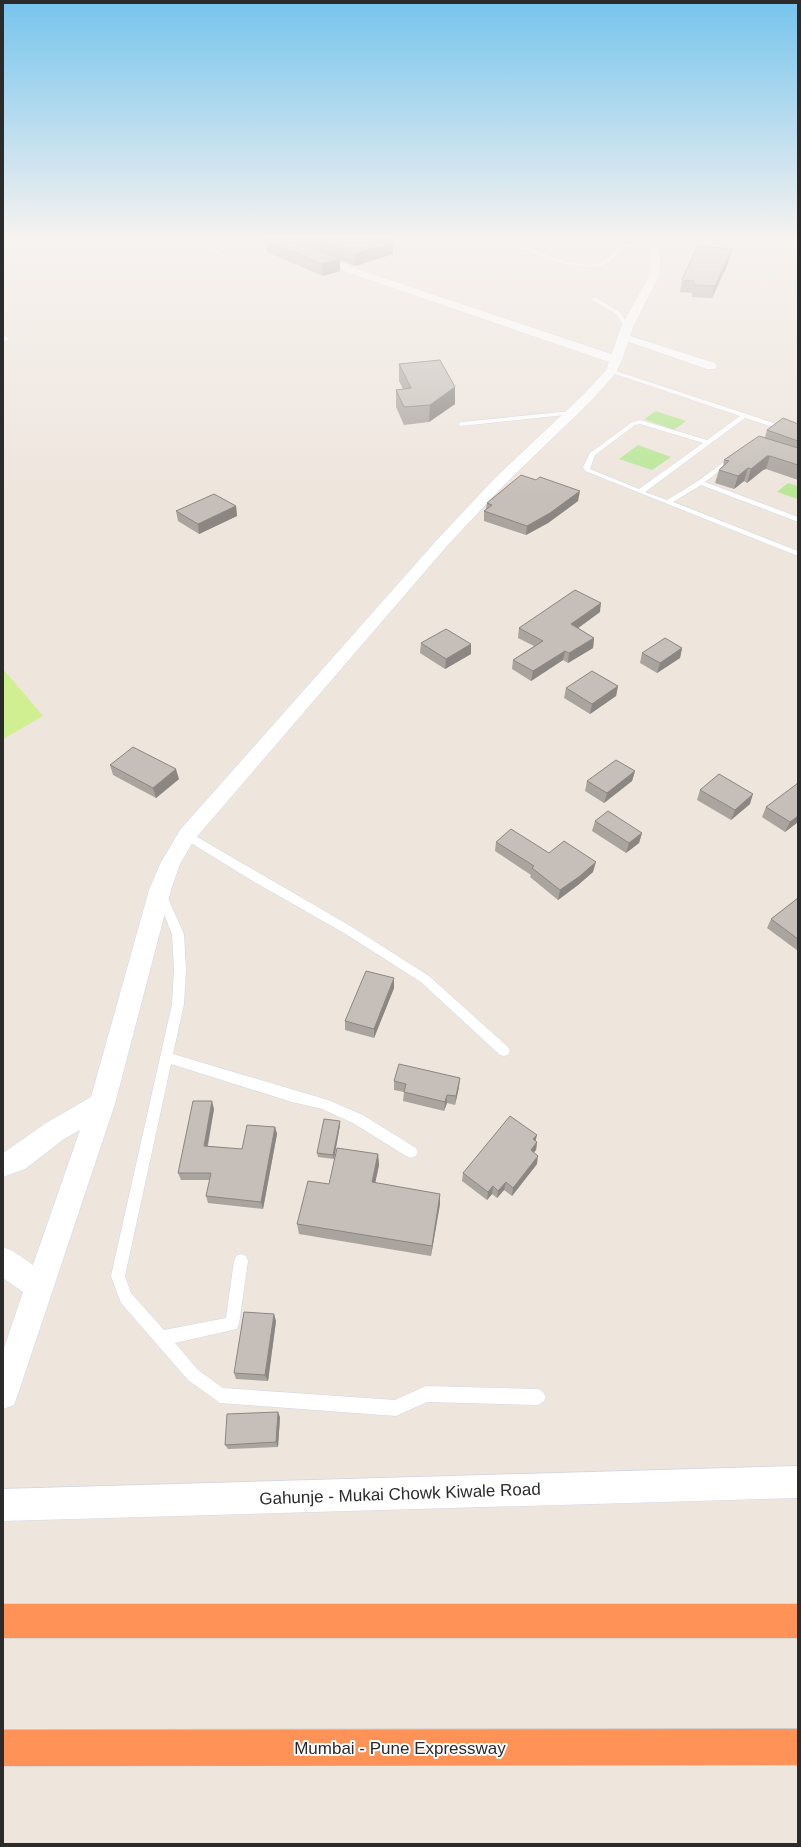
<svg xmlns="http://www.w3.org/2000/svg" width="801" height="1847" viewBox="0 0 801 1847" font-family="Arial,sans-serif">
	<rect width="100%" height="100%" fill="#eee5dd"/>
	<path fill="#b8e796" d="M656,411l30,10 -12,9 -30,-11z
		M638,445l33,12 -19,13 -33,-11z
		M788,483l10,3v13l-21,-7z"/>
	<path fill="#cfef91" d="M3,669l40,47 -40,23z"/>
	<g fill="none" stroke-linecap="round" stroke-linejoin="round">
		<defs>
			<path id="service" d="M109,236h12l-59,12 -2,-1z
				M190,236h6l25,16 -4,1z
				M581,236h10l31,8 33,2 -2,1h-30c-5,7 -12,15 -20,18 -21,7 -73,-10 -89,-22l4,-1c20,9 61,30 83,20 7,-3 13,-10 18,-16z
				M592,298h4l24,14 10,15 -1,1h-4l-9,-14 -24,-14z
				M609,370h4l185,61v4l-53,-17 -100,74 22,8 31,-19 34,-25h4v2l-31,24 93,35v5l-97,-37 -28,17 125,49v5l-213,-85 -2,-4 7,-14 41,-30 9,-3 67,20 33,-24 -131,-44zM640,424l63,19 -64,46 -49,-20 5,-14 40,-30z
				M572,411l3,2 -1,1 -113,12 -3,-2 3,-2z
				M187,831l165,96 77,49 79,71 2,4 -2,4 -4,1 -4,-1 -79,-73 -77,-49 -93,-53 -68,-42 -1,-3z
				M161,890l4,1 1,3 18,40 2,36 -2,34 -11,50 155,46 35,15 53,33 2,4 -2,4 -5,2 -5,-2 -53,-33 -31,-14 -30,-7 -121,-38 -46,212 6,17 33,37 62,-12 8,-57 2,-5 5,-2 5,2 2,5 -9,63 -2,5 -62,14 23,27 25,18 172,12 31,-14 112,3 5,3 3,5 -3,5 -5,3 -111,-3 -31,14 -176,-13 -32,-23 -67,-77 -10,-27 61,-272 2,-34 -2,-36 -16,-40 1,-3z"/>
			<path id="minor" d="M269,236h14l39,19 38,15 260,87 2,3 -6,4 -4,-1 -260,-89 -38,-15z
				M624,334l91,29 2,3 -2,3h-8l-87,-30 -2,-2 2,-2z
				M3,335l6,3 -2,3 -4,1z"/>
			<path id="tertiary" d="M640,236h10c11,15 12,25 8,42l-25,49 -11,33 -7,14 -23,26 -87,84 -59,63 -252,293 -14,24 -9,26 -56,214 -97,290 -4,11 -11,4v-58l20,-59 -20,-14v-31l10,4 20,14 47,-135 -16,9 -39,30 -22,8v-24l43,-30 45,-26 58,-207 11,-26 20,-34 256,-289 59,-63 89,-84 22,-24 15,-43 27,-49 3,-22 -3,-9z
				M798,1466v32l-795,23v-32z"/>
			<path id="motorway" d="M3,1604h795v34h-795z
				M798,1729v36l-795,1v-36z"/>
		</defs>
		<use href="#service" stroke="#d2d7e5" stroke-width="1"/>
		<use href="#minor" stroke="#d2d7e5" stroke-width="1"/>
		<use href="#tertiary" stroke="#d2d7e5" stroke-width="1"/>
		<use href="#motorway" stroke="#c8c8c8" stroke-width="1"/>
		<use href="#service" fill="#fff" fill-rule="evenodd"/>
		<use href="#minor" fill="#fff" fill-rule="evenodd"/>
		<use href="#tertiary" fill="#fff" fill-rule="evenodd"/>
		<use href="#motorway" fill="#ff9256" fill-rule="evenodd"/>
	</g>
	<path fill="#aaa49f" fill-rule="evenodd" d="M299,236h79l15,18 -38,12 -15,-6v11l-17,5 -56,-24 -2,-12 34,2zM305,245l19,8 -11,-4z
		M729,261l-17,37 -20,-1v-4l-12,-1 2,-12z
		M399,364l56,40 -26,18 -25,3 -8,-18v-17l7,-1 -4,-8z
		M798,424v56l-32,-11 -3,1 -16,13 -3,-2 -10,8 -19,-6 4,-13 4,-4 1,-6 41,-23 2,-7z
		M578,501l-30,22 -22,12 -42,-14v-10l2,-2 1,-6z
		M236,506l1,10 -38,18 -21,-13 -2,-10z
		M600,612l-22,16 16,10 -1,10 -25,15 -5,-3 -32,21 -19,-12 1,-9 21,-14 -16,-8 1,-10z
		M421,643l50,11 -26,15 -25,-16z
		M682,648l-2,10 -23,15 -17,-10 2,-10z
		M618,686l-2,10 -26,18 -26,-16 2,-10z
		M110,765l69,14 -23,19 -43,-23z
		M635,771l-3,10 -28,22 -19,-12 2,-10z
		M798,781v41l-13,10 -23,-15 4,-10 30,-22z
		M700,790l50,14 -19,16 -34,-20z
		M595,821l47,12 -3,10 -13,10 -34,-22z
		M496,842l53,11 44,19 -15,13 -20,15 -28,-23 1,-2 -36,-24z
		M798,898v53l-31,-23 4,-9z
		M394,988l-20,50 -29,-8v-9z
		M394,1081l65,6 -4,18 -8,-2 -3,8 -41,-10 1,-9 -10,-2z
		M214,1109l-6,37 34,3 33,-22 2,7 -14,75 -55,-6 -2,-7 4,-16h-29l-3,-7z
		M340,1125l-6,34 -16,-2 -1,-4z
		M537,1135l-2,5 2,2 -1,8 -2,2 3,12 -25,32 -8,-6 -7,8 -5,-4 -5,6 -25,-19 1,-8z
		M378,1154l1,11 -4,18 65,11v10l-9,52 -132,-22 -2,-10 32,-40z
		M276,1321l-8,60 -32,-2 -2,-6z
		M280,1417l-2,30 -50,2 -3,-4z"/>
	<path fill="#8b8682" d="M393,242v12l-38,12 -1,-12z
		M732,249l-3,12 -17,37 3,-12z
		M340,259v12l-17,5 -1,-12z
		M455,387v17l-26,18 1,-17z
		M767,456h3l-4,13 -3,1 -16,13 4,-14z
		M748,468l-4,13 -10,8 4,-13z
		M580,491l-2,10 -30,22 -22,12 1,-9z
		M236,506l1,10 -38,18 -1,-10z
		M601,603l-1,9 -30,22 1,-10z
		M594,638l-1,10 -25,15 1,-10z
		M471,644v10l-26,15 1,-10z
		M682,648l-2,10 -23,15 3,-10z
		M565,651l-2,9 -32,21 2,-10z
		M618,686l-2,10 -26,18 2,-10z
		M176,769l3,10 -23,19 -3,-10z
		M635,771l-3,10 -28,22 3,-10z
		M753,794l-3,10 -19,16 4,-10z
		M798,816v6l-13,10 5,-10z
		M642,833l-3,10 -13,10 3,-10z
		M596,862l-3,10 -15,13 -20,15 2,-10z
		M394,978v10l-20,50v-9z
		M460,1078l-1,9 -4,18 1,-9z
		M447,1095v8l-3,8 1,-9z
		M212,1101l2,8 -8,44 -2,-7z
		M340,1121v4l-6,34 -1,-4z
		M275,1127l2,7 -14,75 -2,-7z
		M537,1135l-2,8 -2,-4z
		M537,1142l-1,8 -7,8 2,-8z
		M378,1154l1,11 -6,28 -1,-11z
		M538,1156l-1,8 -25,32 1,-8z
		M506,1182l-2,8 -7,8 1,-7z
		M493,1186l-1,8 -5,6 1,-8z
		M440,1194v10l-9,52 1,-10z
		M274,1314l2,7 -8,60 -3,-6z
		M278,1412l2,5 -2,30 -2,-5z"/>
	<path fill="#c6bfb9" stroke="#8b8682" d="M278,236h10l25,13 27,10 -18,5 -57,-24z
		M312,236h66l15,6 -39,12z
		M699,246l33,3 -17,37 -21,-1v-4l-12,-1 14,-31z
		M440,360l15,27 -25,18 -26,2 -8,-17 15,-2 -12,-24z
		M783,418l15,6v17l-31,-11z
		M759,436l39,12v17l-28,-9h-3l-16,13 -3,-1 -10,8 -19,-6 10,-9 -5,-1z
		M521,475l15,5 4,-3 40,14 -30,22 -23,13 -43,-15 8,-6 -5,-2z
		M214,494l22,12 -38,18 -22,-13z
		M575,590l26,13 -30,21 23,14 -25,15 -4,-2 -32,20 -20,-11 30,-19 -24,-13z
		M446,629l25,15 -25,15 -25,-16z
		M665,638l17,10 -22,15 -18,-10z
		M592,671l26,15 -26,18 -26,-16z
		M133,747l43,22 -23,19 -43,-23z
		M616,760l19,11 -28,22 -20,-12z
		M719,774l34,20 -18,16 -35,-20z
		M798,783v25h-1l1,1v7l-8,6 -24,-15z
		M608,811l34,22 -13,10 -34,-22z
		M511,829l38,24 15,-12 32,21 -16,14 -20,14 -28,-22 2,-2 -38,-24z
		M798,898v41l-27,-20z
		M366,971l28,7 -20,51 -29,-8z
		M399,1064l61,14 -4,18 -9,-1 -2,7 -41,-10 2,-8 -12,-3z
		M193,1101h19l-8,45 38,3 5,-24 28,2 -14,75 -55,-6 5,-23h-33z
		M510,1116l27,19 -4,4 4,3 -6,8 7,6 -25,32 -7,-6 -8,9 -5,-5 -5,6 -25,-19z
		M324,1119l16,2 -7,34 -16,-2z
		M337,1148l41,6 -6,28 68,12 -8,52 -135,-22 11,-43 21,3z
		M244,1312l30,2 -9,61 -31,-2z
		M278,1412l-2,30 -51,3 2,-31z"/>
	<linearGradient id="sky" x2="0" y2="1"><stop stop-color="#75c4ed"/><stop offset="0.48" stop-color="#f7f3f0"/><stop offset="1" stop-color="#f7f3f0" stop-opacity="0"/></linearGradient>
	<rect width="801" height="495" fill="url(#sky)"/>
	<g text-anchor="middle" dominant-baseline="central" stroke-width="4" stroke-linejoin="round" paint-order="stroke">
		<g font-size="17" fill="#2b2b2b" stroke="#fff">
			<text transform="translate(400 1494) rotate(-2)">Gahunje - Mukai Chowk Kiwale Road</text>
			<text x="400" y="1748">Mumbai - Pune Expressway</text>
		</g>
	</g>
	<rect width="801" height="1847" fill="none" stroke="#2b2b2b" stroke-width="8"/>
</svg>
